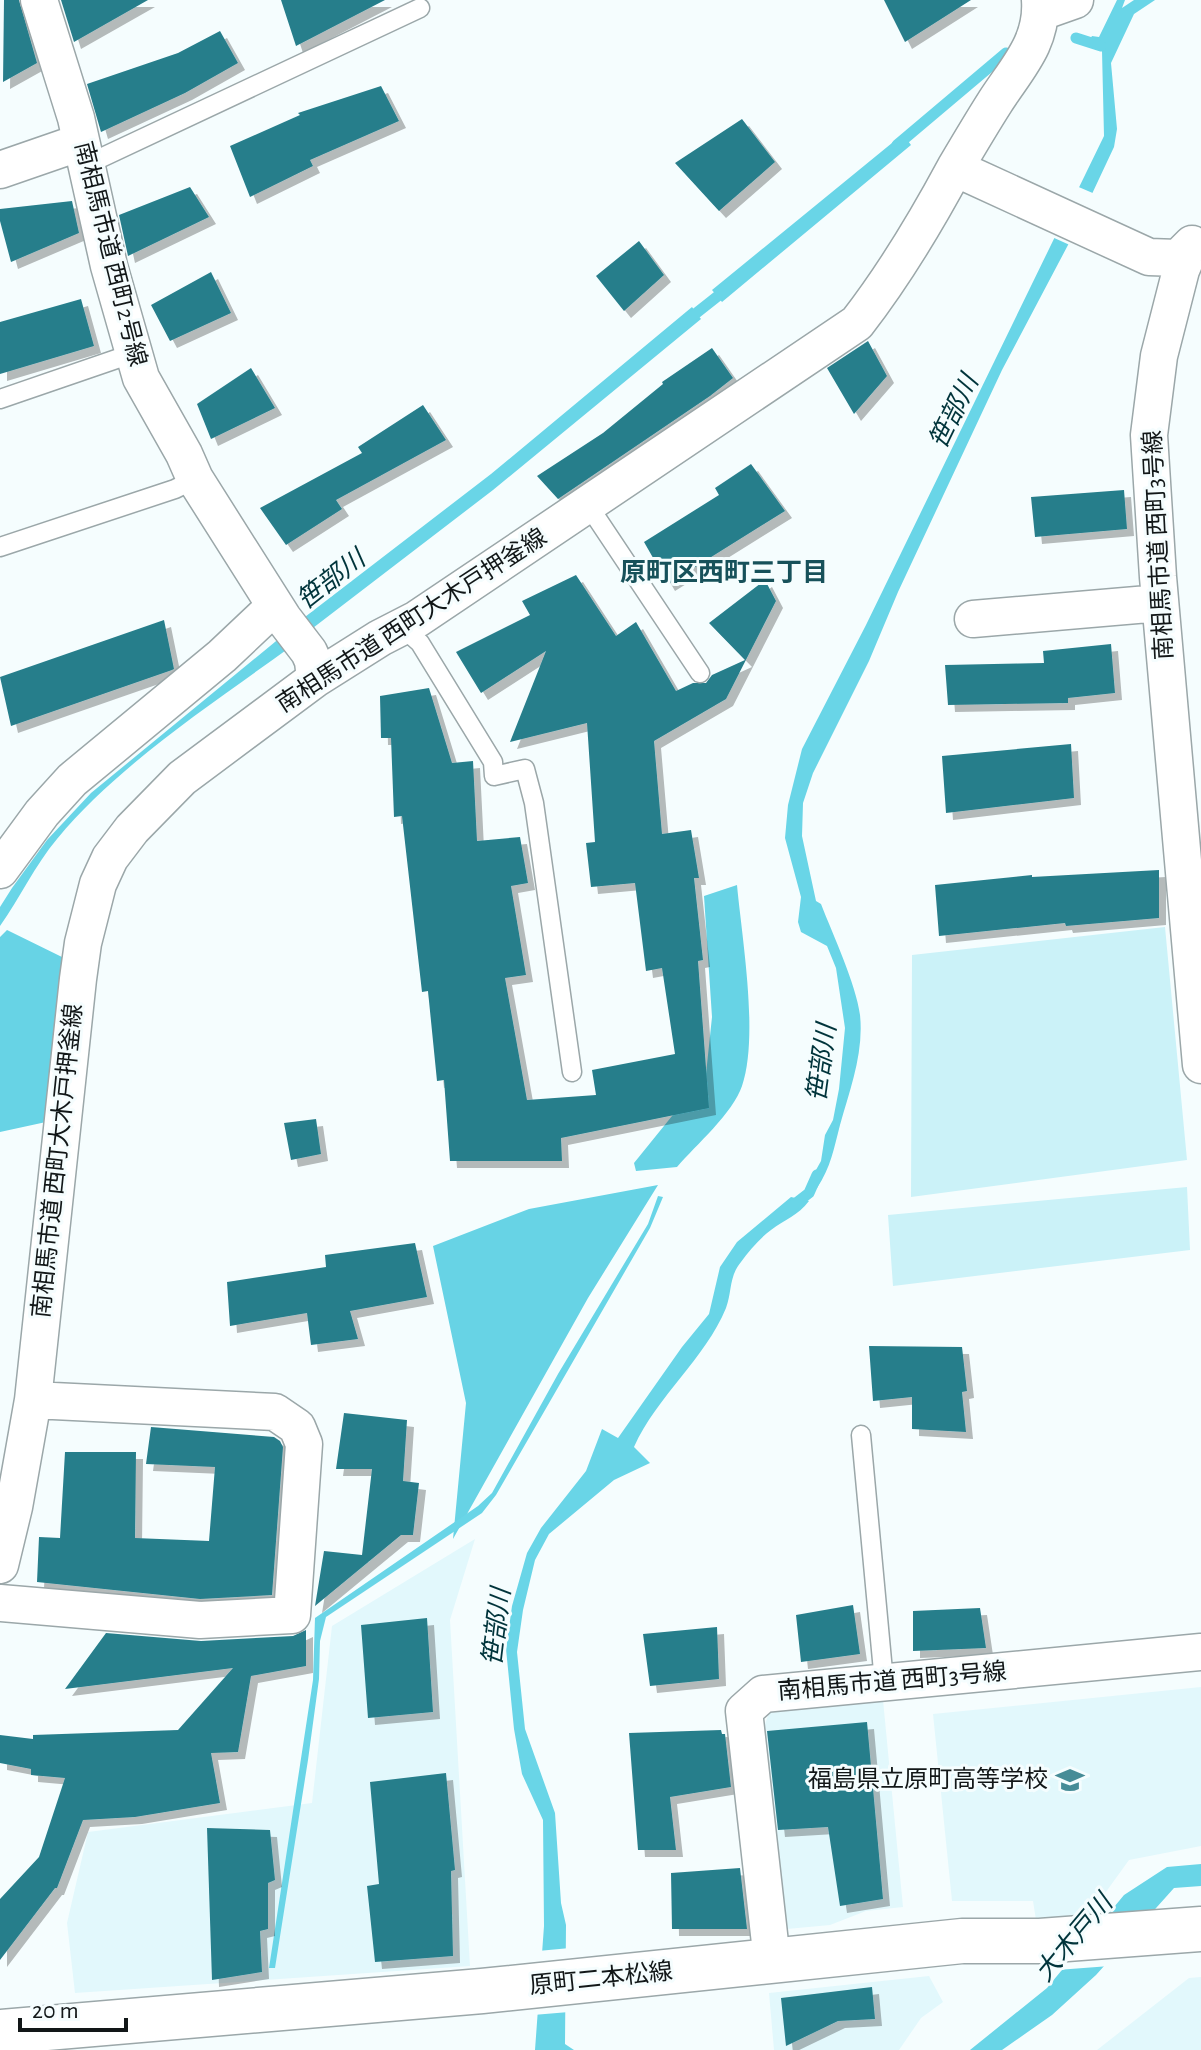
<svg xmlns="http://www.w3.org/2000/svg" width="1201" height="2050" viewBox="0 0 1201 2050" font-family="'Alegreya Sans','Noto Sans JP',sans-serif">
	<defs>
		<filter id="shadow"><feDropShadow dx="7" dy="7" stdDeviation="0" flood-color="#0004"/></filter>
	</defs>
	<rect width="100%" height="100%" fill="#f5fdfe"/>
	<path fill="#e2f8fc" d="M475,1539l-25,81 20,346 -395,27 -8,-70 21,-91 224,-29 20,-177z
		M1201,1687v159l-72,14 -39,54 -54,6 -3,-19h-81l-19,-187z
		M883,1700l20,207 -37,4 -36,14 -43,4 -23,-202 7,-20z
		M929,1976l14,26 -22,16 -22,32h-125l-5,-57z
		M1201,1977v73h-104l92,-72z"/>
	<path fill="#cbf2f8" d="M1165,927l22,233 -276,37 1,-242z
		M1187,1187l3,63 -297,36 -5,-71z"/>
	<path fill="#67d3e5" d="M737,885c5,54 22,151 5,201 -9,27 -46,59 -65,81l-41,4 -2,-8 72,-89 6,-57 -8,-121z
		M7,930l57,28 -18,164 -46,10v-195z
		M658,1185l-70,113 -135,241 13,-136 -33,-157 96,-37z"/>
	<path fill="#69d5e7" d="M1117,0h8l-3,8 12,-8h21l-21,14 -23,49 6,66 -3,18 -46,98 -66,125 -104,222 -29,69 -56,112 -10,30 -1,33 14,65 5,3c12,31 35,80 39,111 4,38 -10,74 -20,110 -6,23 -9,42 -23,63l-10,-2 14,-25 4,-26 8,-15 6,-31 6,-61 -9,-60 -9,-22 -26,-14 -3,-10 3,-25 -16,-59 3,-33 14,-56 64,-124 238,-489 -2,-85 -15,-7 5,-8 7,1z
		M903,134l8,11 -189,157 -10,-12z
		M692,307l9,12 -208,171 -184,141 -8,-11 190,-146z
		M281,637l8,11c-77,56 -171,117 -232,191 -22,26 -37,59 -57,87v-19l12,-19 35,-48 44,-47z
		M658,1196l5,1 -13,31 -154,267 -14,18 -156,104 -6,24 -1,38 -11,81 -33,208h-6l44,-288 2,-62 163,-112 14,-13 66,-119 90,-150z
		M791,1197l18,4c-11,15 -24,18 -38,29 -11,8 -22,21 -30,32 -12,14 -9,30 -15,46 -21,51 -69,88 -92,139l16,16 -36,17 -65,54 -14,26 -12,50 -6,42 8,77 30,84 6,90 5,22 -1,119 9,6h-39l9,-124 -1,-106 -21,-46 -8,-45 -8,-80 6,-43 15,-53 14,-25 45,-57 16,-42 16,9 64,-91 27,-33 11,-47 17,-25z
		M1201,1864v22l-27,2 -78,87 -44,40 -50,35h-32l77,-62 77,-93 43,-28z"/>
	<path fill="#f5fdfe" d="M1074,185l21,9 -23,52 -20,-9z
		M1155,1916l-45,50 -53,4 40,-49z
		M570,1948l-1,64 -36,3 5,-64z"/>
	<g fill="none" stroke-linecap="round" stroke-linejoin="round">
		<path stroke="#69d5e7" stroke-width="11" d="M1076,38l25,8
			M897,145l109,-92
			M685,322l43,-34
			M791,1207l18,-14 8,-18"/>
	</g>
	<path fill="#277e8b" filter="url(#shadow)" d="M4,0h15l18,63 -34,19z
		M61,0h87l-74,42z
		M281,0h104l-89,46z
		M884,0h87l-66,42z
		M220,31l18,32 -53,30 -84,39 -14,-48 91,-31z
		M381,86l18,35 -89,39 3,6 -63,31 -20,-51 70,-31 -2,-2z
		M742,119l33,43 -56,49 -44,-48z
		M190,187l19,30 -81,39 -9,-41z
		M72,201l7,32 -68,29 -11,-41v-12z
		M639,241l25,34 -40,36 -28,-35z
		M211,272l20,41 -61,28 -19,-36z
		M81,299l13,47 -94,28v-52z
		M868,341l19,35 -33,38 -27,-46z
		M712,348l21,30 -23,18 -152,103 -21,-23 66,-43 60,-49 -1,-2z
		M251,368l24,40 -64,31 -14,-35z
		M423,405l23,35 -110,60 6,9 -56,36 -26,-37 102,-55 -4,-6z
		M751,464l34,47 -117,73 -24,-42 75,-47 -4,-7z
		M1124,490l3,39 -92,8 -4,-40z
		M576,575l40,61 20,-14 40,69 17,-8h13l6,-8 33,-15 -36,-37 56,-43 11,21 -50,98 -72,42 8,93 29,-4 8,48h-5l9,82 -5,1 11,147 -148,30 1,23h-112l-6,-81 -7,1 -9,-90 -6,1 -20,-176 -8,1 -3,-79h-10l-1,-42 49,-8 23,75 21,-2 4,80 43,-4 8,46 -17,3 15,89 -21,3 22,122 69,-5 -4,-25 83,-16 -13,-86 -16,3 -11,-88 -44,4 -5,-44 9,-1 -8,-119 -77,19 36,-91 -65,42 -25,-41 74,-37 -8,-14z
		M164,620l10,49 -2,1 -161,56 -11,-49z
		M1111,644l4,49 -47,5v5l-120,2 -3,-40 99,-2 -1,-12z
		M1071,744l3,54 -128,15 -4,-57z
		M1159,870v48l-93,8 -1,-3 -126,13 -4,-51 97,-10v2z
		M316,1119l5,35 -30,6 -7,-37z
		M415,1243l12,54 -77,14 8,28 -47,6 -4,-32 -77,13 -3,-44 99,-15 -1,-12z
		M869,1346l93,1 5,44 -5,1 4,40 -54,-3v-32l-39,4z
		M344,1413l63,7 -4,61 16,2 -6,52h-12l-86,71 9,-55 38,4 10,-86h-36z
		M151,1427l123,10 6,4 3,6 -11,148 -72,4 -163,-17 2,-45 21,1 5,-86h71l-1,86 74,3 6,-74 -69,-3z
		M853,1605l7,49 -59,8 -5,-47z
		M980,1608l6,40 -73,3v-40z
		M427,1618l6,94 -65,6 -7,-93z
		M717,1627l2,52 -69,7 -7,-52z
		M306,1630v36l-55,10 -13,76 -27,1 9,50 -85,14 -52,3 -26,68h-2l-55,72v-61l39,-42 26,-79 -34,-3v-6l-31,-6v-28l33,4v-4l145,-5 55,-62 -168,21 41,-56 95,8 92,-5z
		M867,1722l16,177 -43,7 -12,-79 -50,3 -11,-99z
		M721,1730l1,4h3l6,53 -61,10 6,53h-38l-9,-117z
		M446,1773l9,97 -4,1 2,85 -78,6 -8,-76 12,-2 -9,-102z
		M207,1828l63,2 5,50 -7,3v46l-8,2 2,41 -50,8z
		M740,1868l7,61h-75l-1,-56z
		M872,1987l3,32 -37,2 -52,25 -5,-48z"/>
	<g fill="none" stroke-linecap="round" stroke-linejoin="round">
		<defs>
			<path id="service" d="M88,164l332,-156
				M0,399l134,-46
				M588,505l112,168
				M0,547l175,-58 20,-10
				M402,627l18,16 73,119 1,14 31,-7 9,34 38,269
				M861,1435l23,247"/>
			<path id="minor" d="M39,0l37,118 33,148 32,112 43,76 11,25 88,139 26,34 4,9 2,18
				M1040,0c3,43 -24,69 -45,102 -14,22 -27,44 -40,66l194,89 29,1 14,-14 -11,26 -22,86 -10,79 9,142 43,488
				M1041,12l34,-12
				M0,170l81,-28
				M973,619l187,-16
				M0,870l42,-57 30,-33 150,-124 53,-50
				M0,1565l14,-58 19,-107 45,-421 5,-36 15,-59 12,-26 22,-29 50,-51 133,-99 65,-41 37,-19 440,-296c38,-49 69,-101 98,-155
				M0,1603l200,17 92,-5 12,-171 -7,-17 -22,-15 -242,-12
				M772,1961l-28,-250 19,-17 438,-42"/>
			<path id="primary" d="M0,2032l482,-41 480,-50h78l161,-12"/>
		</defs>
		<use href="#service" stroke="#9ba7a9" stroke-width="21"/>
		<use href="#minor" stroke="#9ba7a9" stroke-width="39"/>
		<use href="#primary" stroke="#9ba7a9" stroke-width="47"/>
		<use href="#service" stroke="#fff" stroke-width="18"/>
		<use href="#minor" stroke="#fff" stroke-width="36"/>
		<use href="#primary" stroke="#fff" stroke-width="44"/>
	</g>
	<defs>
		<symbol id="school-bare" viewBox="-9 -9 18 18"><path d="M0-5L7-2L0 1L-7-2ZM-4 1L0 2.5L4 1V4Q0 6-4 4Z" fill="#468c97" stroke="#f5fdfe" stroke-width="2.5" paint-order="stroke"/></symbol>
	</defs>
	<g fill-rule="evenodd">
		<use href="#school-bare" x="1050" y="1760" width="40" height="40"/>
	</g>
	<g text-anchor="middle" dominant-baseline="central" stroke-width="6" stroke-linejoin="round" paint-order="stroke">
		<g font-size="24" fill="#121718" stroke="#f5fdfe">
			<text transform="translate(110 254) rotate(76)">南相馬市道 西町2号線</text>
			<text transform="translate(1159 545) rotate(-93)">南相馬市道 西町3号線</text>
			<text transform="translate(412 621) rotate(-33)">南相馬市道 西町大木戸押釜線</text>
			<text transform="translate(58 1161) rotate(-84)">南相馬市道 西町大木戸押釜線</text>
			<text transform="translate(892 1682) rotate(-5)">南相馬市道 西町3号線</text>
			<text transform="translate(601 1979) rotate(-6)">原町二本松線</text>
		</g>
		<g font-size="24" fill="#121718" stroke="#f5fdfe" text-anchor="end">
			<text x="1048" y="1780">福島県立原町高等学校</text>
		</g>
		<g font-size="26" font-style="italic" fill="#00343b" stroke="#f5fdfe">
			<text transform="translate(954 412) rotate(-64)">笹部川</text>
			<text transform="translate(331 580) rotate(-38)">笹部川</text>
			<text transform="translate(822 1063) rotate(-82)">笹部川</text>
			<text transform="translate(497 1627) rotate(-83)">笹部川</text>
			<text transform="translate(1074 1938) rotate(-50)">大木戸川</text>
		</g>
		<g font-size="26" font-weight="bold" fill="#17515a" stroke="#f5fdfe">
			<text x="724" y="573">原町区西町三丁目</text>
		</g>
	</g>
	<path d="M20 2018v12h106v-12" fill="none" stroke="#121718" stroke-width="4"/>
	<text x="32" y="2018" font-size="24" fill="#121718" stroke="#f5fdfe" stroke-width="6" paint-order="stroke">20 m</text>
</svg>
